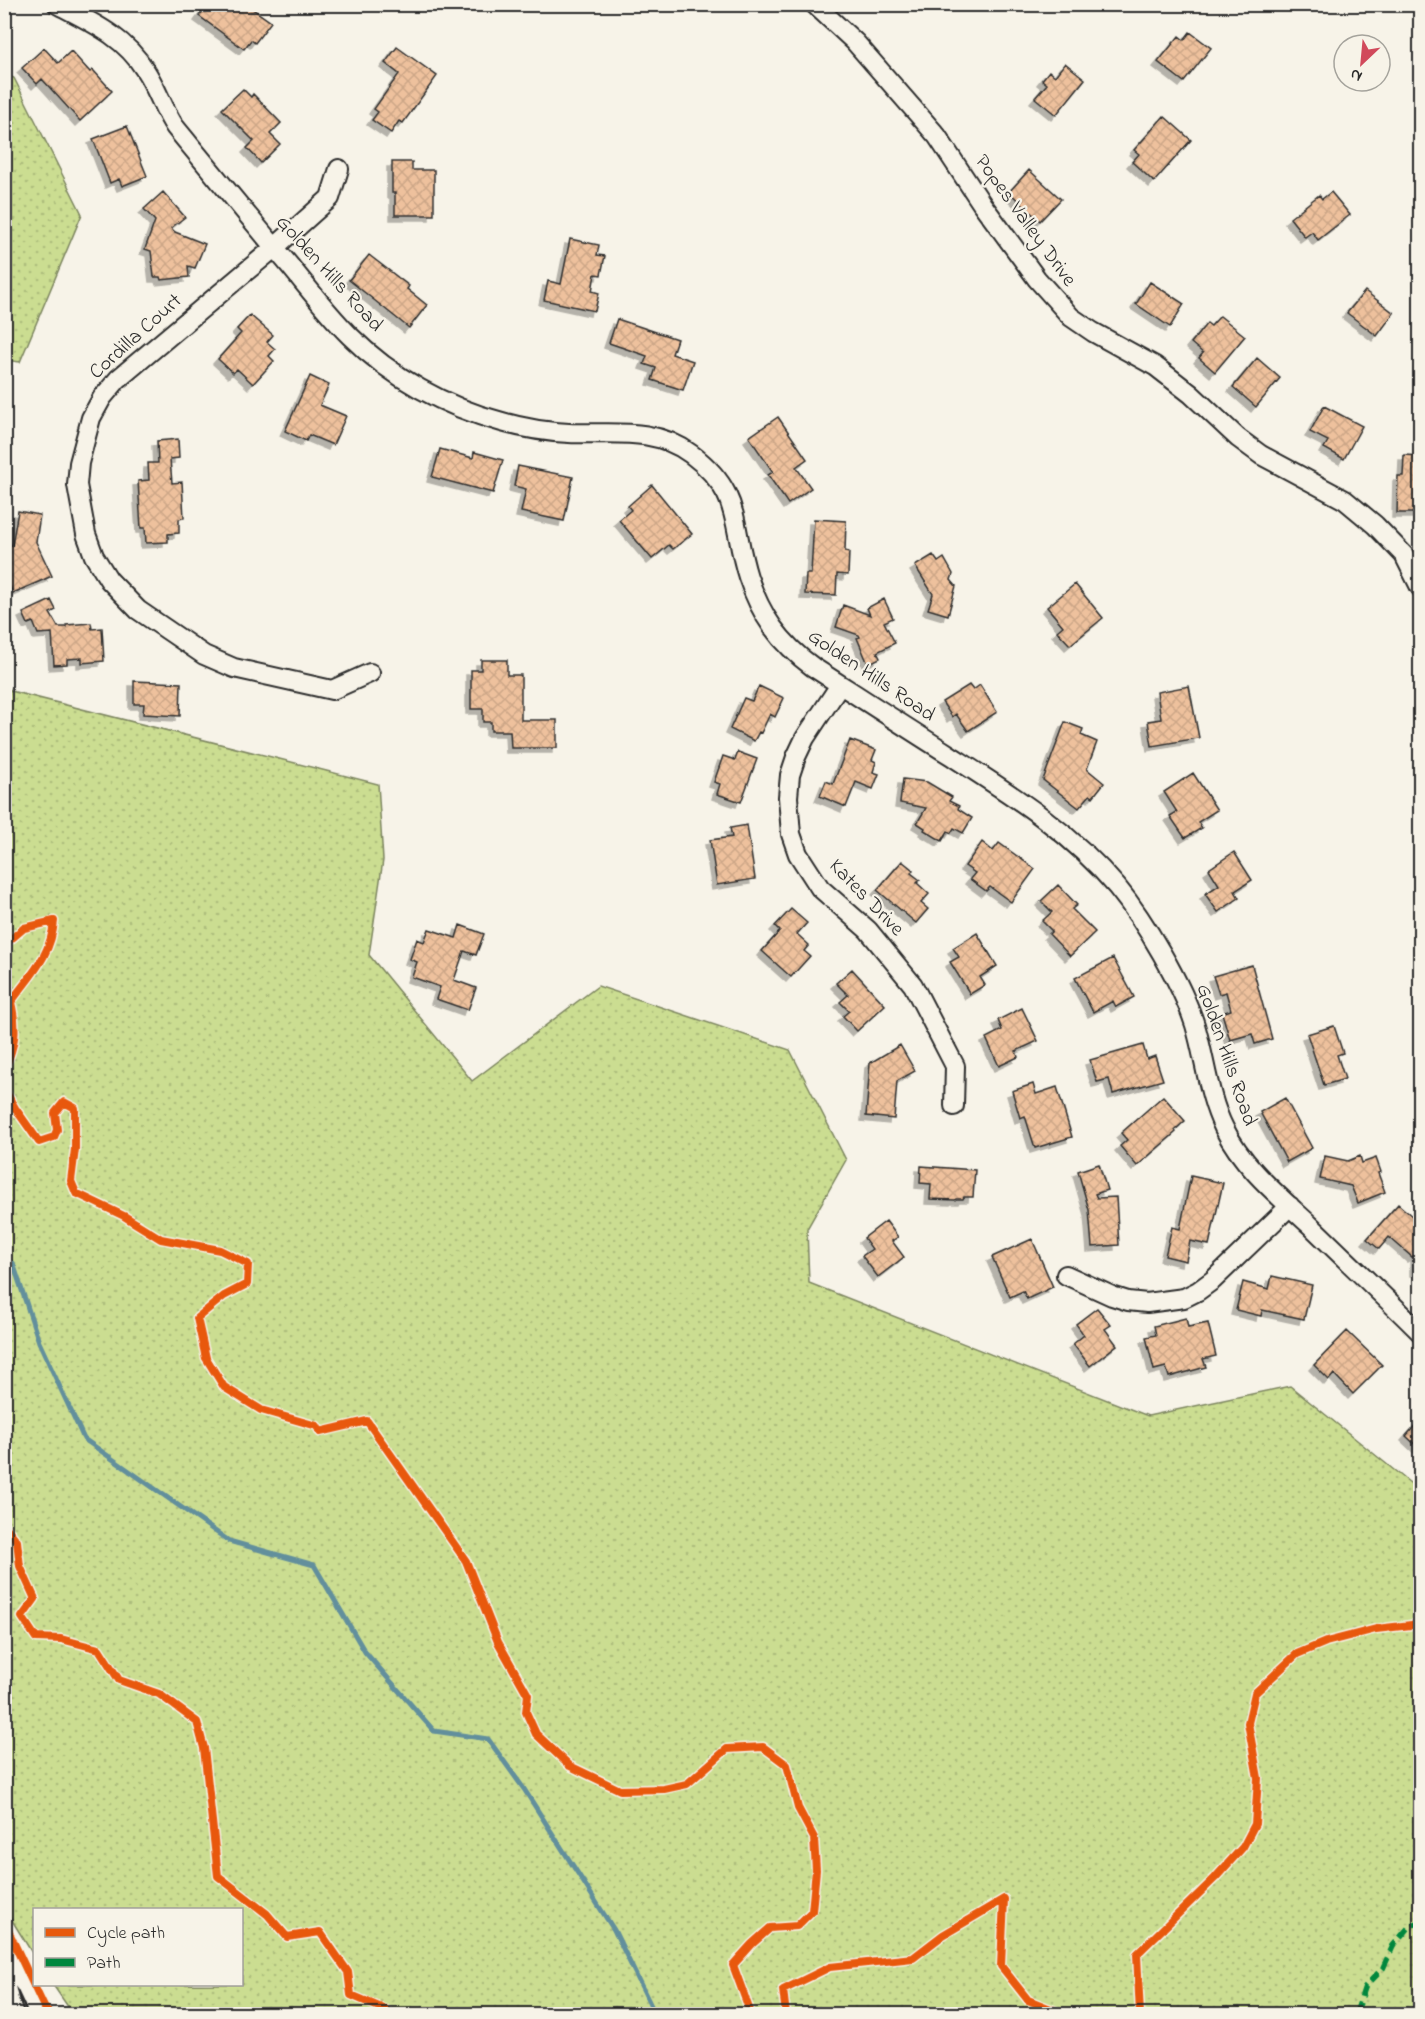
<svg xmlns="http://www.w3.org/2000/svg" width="1425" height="2019" viewBox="0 0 1425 2019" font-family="'Indie Flower',sans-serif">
	<defs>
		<pattern id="green-dots" width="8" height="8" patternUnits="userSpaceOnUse" patternTransform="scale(1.5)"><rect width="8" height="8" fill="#cbdd91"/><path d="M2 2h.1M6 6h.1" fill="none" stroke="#aebe7d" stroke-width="1.8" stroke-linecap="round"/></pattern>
		<pattern id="building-cross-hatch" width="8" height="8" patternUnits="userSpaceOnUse" patternTransform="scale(1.5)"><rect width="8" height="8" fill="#eec19d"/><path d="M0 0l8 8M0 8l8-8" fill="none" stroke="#cca687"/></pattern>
		<filter id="shadow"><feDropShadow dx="-5" dy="5" stdDeviation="0" flood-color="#0004"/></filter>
	</defs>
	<rect width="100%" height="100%" fill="#f7f3e8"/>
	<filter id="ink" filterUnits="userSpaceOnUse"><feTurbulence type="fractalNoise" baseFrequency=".0167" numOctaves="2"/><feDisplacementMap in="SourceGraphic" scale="12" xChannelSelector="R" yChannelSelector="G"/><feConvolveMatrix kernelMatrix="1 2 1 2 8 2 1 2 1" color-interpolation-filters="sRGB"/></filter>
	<g filter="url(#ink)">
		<path fill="url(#green-dots)" stroke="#7b845e" stroke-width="1.5" d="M5,75l9,3 68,136 -62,148 -15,-2z
			M4,681l7,10 367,93 5,76 -14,95 103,126 126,-95 192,64 56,110 -39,69 2,54 339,133 142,-30 130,105v523h-1347l-20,-29 189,-1v-74h-208v46l-29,-47z"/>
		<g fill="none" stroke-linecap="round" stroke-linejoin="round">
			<path stroke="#628f9c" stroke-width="5" d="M4,1260l9,3 26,79 45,97 145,102 85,24 51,87 69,79 54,8 36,50 90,141 41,84"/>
		</g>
		<path fill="url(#building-cross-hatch)" stroke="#2b2b2b" stroke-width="1.5" filter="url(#shadow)" d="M208,4h44l-2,3 21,15 -16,21 -4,-3 -7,9 -45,-33z
			M1190,32l21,16 -27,34 -26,-20 21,-26 5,4z
			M397,47l40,29 -34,47 -4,-2 -8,12 -19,-13 6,-8 -4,-3 25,-35 -14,-11z
			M44,48l14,15 13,-12 19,21 3,-2 19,21 -32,30 -38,-42 -5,5 -15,-16z
			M1065,63l20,16 -29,36 -21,-17 12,-14 -5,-4 7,-9 6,5z
			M243,89l8,8 2,-3 28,29 -11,11 10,10 -19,19 -14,-15 7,-7 -32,-32z
			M1164,116l27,24 -37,42 -22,-20 7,-8 -5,-4z
			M127,126l20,50 -25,10 -3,-7 -9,4 -17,-44z
			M392,162h20v8h22v45h-39v-22h-3z
			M1029,170l32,29 -21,22 -31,-29z
			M163,192l22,25 -14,11 4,4 30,12 -10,24 -7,-2 1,11 -28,3 -1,-3h-6l-3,-26 -6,-2 10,-28 -11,-12z
			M1331,192l19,23 -32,25 -6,-8 -7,5 -15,-19 29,-23 3,4z
			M570,239l29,6 -2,10 8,1 -4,19 -6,-1 -3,17 7,2 -4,18 -51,-11 4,-19 13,3z
			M369,255l40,31 -2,3 20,16 -18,23 -60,-48z
			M1150,282l34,22 -14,23 -34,-23z
			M1365,291l29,22 -17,23 -30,-23z
			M250,315l23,20 -6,7 8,7 -6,7 5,5 -21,23 -16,-15 -4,4 -15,-14 23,-26 -4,-4z
			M1220,316l25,20 -30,36 -16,-14 4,-5 -12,-10 16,-20 4,3z
			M617,319l60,20 -5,15 21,7 -10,29 -31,-10 4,-12 -12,-4 3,-8 -38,-13z
			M1257,358l23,20 -24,29 -23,-20z
			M310,376l19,9 -9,20 26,11 -13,29 -24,-10 -3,6 -21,-10z
			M1324,406l38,20 -18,33 -20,-11 4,-7 -18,-9z
			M778,417l29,42 -11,8 15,21 -23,16 -20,-29 5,-3 -24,-35z
			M178,439l1,19 -9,1 2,24 10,-1 2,36 -5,1v14l-11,1v8l-22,1 -1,-15h-4l-3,-47 11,-1 -1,-17h10l-1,-22z
			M440,449l33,9 1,-6 29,8 -10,33 -61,-16z
			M1404,455l16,1v57h-23l1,-37h5z
			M518,466l55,11 -9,44 -43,-9 5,-23 -12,-3z
			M652,485l40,49 -19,15 -4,-4 -17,14 -33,-39 12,-10 -3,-4z
			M18,511l22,4 -4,27 16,34 -39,17 -3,-6 -3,1 -3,-5v-34l8,-4z
			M814,519l32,2 -1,30 4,1 -1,23 -11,-1 -1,21 -31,-1 1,-20h5z
			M933,555l5,7 6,-4 9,16 -2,6 5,6 -8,29 -20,-6 5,-15 -18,-28z
			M1075,584l28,34 -33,27 -13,-14 6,-5 -16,-19z
			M884,599l9,19 -9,4 11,21 -18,9 3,6 -12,6 -11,-26 3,-1 -1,-2 -23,-8 7,-22 27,10 -3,-7z
			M51,600l5,10 -6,3 8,14h8v-2l25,-2 1,6 10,-1 2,33 -22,2v-5l-15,1v5l-13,1 -2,-32 -14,1 -5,-12 -5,2 -5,-11z
			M481,660h26v15h14v45h36v28h-46l-1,-17h-19v-9h-8v-13h-12v-39h10z
			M134,681l47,2 -1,33 -37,-2 1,-10h-10z
			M969,685l4,5 7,-5 17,27 -29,19 -12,-17 -4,3 -10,-15z
			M759,686l25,12 -9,19 -5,-3 -9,19 -2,-1 -5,9 -24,-12 14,-31 8,3z
			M1189,686l10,52 -47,8 -4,-25 13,-2 -4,-27z
			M1065,722l18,7 -2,6 16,7 -10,27 17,14 -11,14 -3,-2 -11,13 -36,-28z
			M850,740l26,10 -4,10 4,2 -3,10 6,2 -6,15 -17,-7 -10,25 -26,-11 6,-15 7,3z
			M738,752l19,7 -16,43 -24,-8 3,-10 -6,-2 9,-26 12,4z
			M1193,773l24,37 -19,12 4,6 -17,10 -15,-22 7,-4 -13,-20z
			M903,779l24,3 25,15 -3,4 10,5 -1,3 14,9 -9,15 -9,-5 -3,5 -3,-2 -6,10 -18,-11 1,-2 -8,-5 9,-15 -26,-5z
			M747,825l8,54 -38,6 -7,-45 22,-3 -2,-9z
			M982,842l11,9 6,-8 36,26 -24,33 -21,-15 -4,4 -16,-12 5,-6 -10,-7z
			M1234,852l18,28 -17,11 4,7 -21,14 -13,-18 14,-9 -10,-16z
			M902,861l11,9 -2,3 9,7 -3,3 12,11 -8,9 7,6 -12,14 -39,-33z
			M1058,885l19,20 -5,4 23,23 -25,24 -21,-22 3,-3 -10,-10 10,-9 -11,-11z
			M791,909l16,14 -10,11 12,11 -5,6 6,5 -19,21 -29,-26 18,-20 -5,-5z
			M460,925l24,9 -8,21 -12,-4 -10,29 22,8 -8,22 -32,-11 4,-12 -28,-10 5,-15 -7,-3 7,-20 7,3 5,-13 27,9z
			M977,933l20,33 -17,11 5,8 -15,9 -20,-32 9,-5 -6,-9z
			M1113,958l21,39 -18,10 -3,-6 -20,11 -18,-34z
			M1252,965l20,74 -17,5 -3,-10 -22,6 -8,-27 9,-3 -5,-18 -7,2 -6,-18z
			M852,969l33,36 -28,26 -14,-15 6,-5 -9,-9 8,-7 -12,-12z
			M1022,1008l16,33 -22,10 2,6 -19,9 -13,-28 16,-8 -4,-10z
			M1334,1026l9,27 -6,2 8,24 -21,6 -17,-51z
			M900,1045l15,26 -18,10 -3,38 -28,-3 4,-53z
			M1143,1045l4,14 8,-3 8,24 -50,14 -4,-15 -12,3 -7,-22z
			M1033,1084l3,10 21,-7 15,50 -37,11 -10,-32 -5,2 -8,-27z
			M1163,1096l22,25 -10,9 1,2 -39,34 -17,-20 7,-6 -6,-7z
			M1285,1098l27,50 -25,14 -27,-50z
			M1325,1156l23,5 12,-5 2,7 14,-5 5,14 -3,1 7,19 -27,11 -7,-17 -31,-7z
			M1099,1164l8,26 -12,4 2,4 19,-1 3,48 -27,2 -3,-37 -11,-39z
			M921,1166l54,4 -2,27h-9l-1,2h-7l-1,1 -25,-1 1,-15 -11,-1z
			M1191,1176l32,7 -14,62 -19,-4 -4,20 -21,-5 7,-29 8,2z
			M1398,1204l22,19v48h-5v-16l-3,2 -23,-20 -10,12 -12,-10z
			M886,1221l12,16 -6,4 12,16 -26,20 -16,-21 10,-7 -8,-11z
			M1032,1239l21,48 -26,12 -4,-8 -13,6 -18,-40z
			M1272,1276l40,9 -8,34 -42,-9 -1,6 -25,-6 7,-28 26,7z
			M1097,1308l14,17 -6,4 12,16 -27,21 -17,-22 11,-9 -8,-11z
			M1186,1318l2,9 20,-4 8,33 -13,3 3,8 -37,10 -3,-10 -12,3 -8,-33 10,-2 -2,-9z
			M1347,1331l35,34 -29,29 -19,-20 -5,6 -15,-15z
			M1419,1421l1,2v26l-14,-13z"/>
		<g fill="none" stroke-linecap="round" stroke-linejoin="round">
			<defs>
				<path id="street" d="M57,4c34,18 67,32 88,66 12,18 18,39 30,57 37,45 73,89 110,133 21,25 41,52 65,76 41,41 95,71 152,86 21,6 44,10 67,11 42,2 85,-7 122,21 52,39 40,70 57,123 13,39 32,66 65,90 45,29 91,59 137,88 62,40 119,75 167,132 28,34 65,97 78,138 10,33 13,71 29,103 19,39 55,68 86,97 37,36 74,71 110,107
					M814,4l41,38 82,94 45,68 55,75 34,38 22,15 62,34 36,28 47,44 23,17 84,45 30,25 29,30 16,32
					M339,169l-9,29 -56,50 -156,131 -16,19 -11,20 -12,45 -2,22 9,49 8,22 15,24 29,30 66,45 30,13 98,22 38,-17
					M840,685l-35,53 -9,19 -6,18 -2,22 3,37 7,20 22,34 48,42 45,55 42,81 -1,40
					M1066,1275l46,21 16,5 19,2 37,-5 14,-7 15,-11 77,-74
					M4,1955l22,31 13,28
					M4,1978l5,22 5,14"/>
			</defs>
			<use href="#street" stroke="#2b2b2b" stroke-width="22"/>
			<use href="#street" stroke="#f7f3e8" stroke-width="18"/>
			<path stroke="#00873e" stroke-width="6" stroke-dasharray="12 6" stroke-linecap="butt" d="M1356,2014l9,-27 18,-19 10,-22 18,-21 9,-2"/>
			<defs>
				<path id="cycleway" d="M4,945l20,-17 30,-7c-3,36 -24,54 -43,81 6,27 5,42 -7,67
					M4,1089l11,19 24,34 15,-5 3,-7 -2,-17 9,-11 11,6v41l-4,32 5,12 48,23 37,23 59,11 28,14 -1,20 -23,12 -27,22 9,40 18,29 37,23 56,16 3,6 47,-11 99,140 32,81 30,53 -2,17 10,22 34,32 50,24 44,-1 23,-5 40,-35 36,-2 24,18 11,43 16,30 2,32 -4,41 -15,15 -27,2 -18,16 -19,21 18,49
					M4,1525l13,16 3,25 15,33 -13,18 14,21 25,1 38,10 20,31 40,14 38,28 7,26 14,128 49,38 20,23 33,-5 28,40 3,23 35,15 5,4
					M4,1922l40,85 6,7
					M786,2014l-3,-24 47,-23 83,-9 30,-23 61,-36 -3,67 27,34 35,14
					M1140,2014l-3,-60 78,-76 28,-31 12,-23 3,-46 -10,-55 7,-30 42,-39 29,-12 50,-13 44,-5"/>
			</defs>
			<use href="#cycleway" stroke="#f7f3e8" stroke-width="11"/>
			<use href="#cycleway" stroke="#e8590c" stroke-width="8"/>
		</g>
	</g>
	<g text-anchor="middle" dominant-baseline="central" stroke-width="4.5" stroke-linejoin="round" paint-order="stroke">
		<g font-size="21" fill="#2b2b2b" stroke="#f7f3e8">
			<text transform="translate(1025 221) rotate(54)">Popes Valley Drive</text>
			<text transform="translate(329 274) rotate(48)">Golden Hills Road</text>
			<text transform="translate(136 337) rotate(-42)">Cordilla Court</text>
			<text transform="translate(871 676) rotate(34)">Golden Hills Road</text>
			<text transform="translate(866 898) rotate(46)">Kates Drive</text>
			<text transform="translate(1226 1055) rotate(71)">Golden Hills Road</text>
		</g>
	</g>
	<rect width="1425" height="2019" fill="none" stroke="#f7f3e8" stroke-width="24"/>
	<rect x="12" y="12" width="1401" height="1995" fill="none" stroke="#2b2b2b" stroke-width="2" filter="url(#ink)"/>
	<rect x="33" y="1908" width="210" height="78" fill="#f7f3e8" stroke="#a5a39c" stroke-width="1.5"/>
	<rect x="45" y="1928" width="30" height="9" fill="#e8590c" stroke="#a5a39c" stroke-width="1.5"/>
	<text x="87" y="1938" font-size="18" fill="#2b2b2b">Cycle path</text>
	<rect x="45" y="1958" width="30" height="9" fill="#00873e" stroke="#a5a39c" stroke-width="1.5"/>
	<text x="87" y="1968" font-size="18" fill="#2b2b2b">Path</text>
	<g transform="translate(1362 63) rotate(206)"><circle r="28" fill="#f7f3e8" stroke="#a5a39c" stroke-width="1.5"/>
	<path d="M0-4.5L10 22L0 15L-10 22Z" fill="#d1495b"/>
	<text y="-9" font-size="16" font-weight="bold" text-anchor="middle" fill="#2b2b2b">N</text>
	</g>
</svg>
